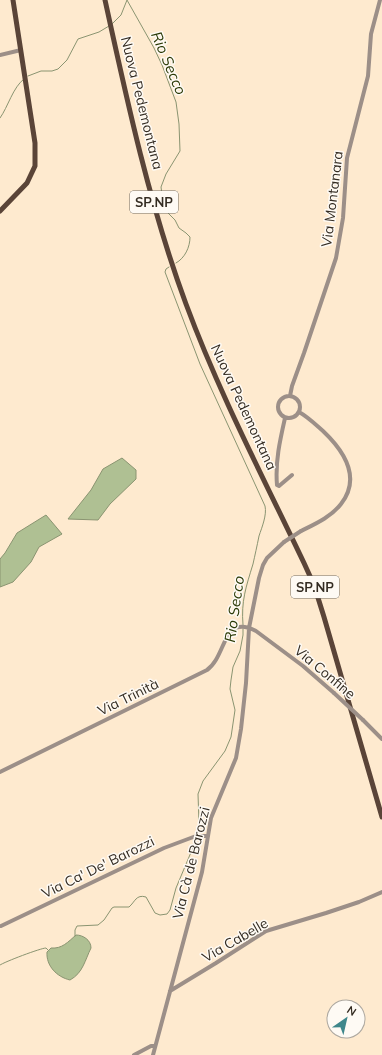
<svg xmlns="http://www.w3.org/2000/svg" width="382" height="1055" viewBox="0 0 382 1055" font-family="Mulish,sans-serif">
	<rect width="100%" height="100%" fill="#feeacf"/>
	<path fill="#afc093" stroke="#8a9471" d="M122,458l14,12v9l-26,25 -12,16 -30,-1 23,-29 12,-21z
		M46,515l16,19 -23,13 -8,15 -18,20 -13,5v-28l5,-6 12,-20z
		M76,935c7,0 15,5 15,13 -6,12 -8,25 -21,32 -13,-3 -24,-14 -23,-28l4,-4c11,1 17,-6 25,-13z"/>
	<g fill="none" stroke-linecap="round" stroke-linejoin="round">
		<path stroke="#8a9471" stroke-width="1" d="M127,0l27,48 8,17 14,37 3,22 1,27 -14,23 -5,13 2,15 4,10 8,8 4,8 7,5 4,4c0,10 -5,21 -14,26
			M112,24l9,-9 6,-15
			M28,76l13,-5h11l6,-2 9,-9 11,-21 21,-7 10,-6
			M0,118c8,-11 13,-31 24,-39
			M169,267l-3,2 -1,3 35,92 65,142c2,9 -3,21 -6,30 -2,10 -4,19 -6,28 -7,23 -12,37 -10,61
			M197,835l2,-12 -1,-29 5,-13 22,-30 6,-14 4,-27 -5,-21 1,-9 2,-13 7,-16 3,-16v-6
			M75,936v-6l2,-4 21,-1 6,-5 8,-12 2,-1h15c6,-5 7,-13 17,-10l9,16 5,2 7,-1 3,-4 6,-22 21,-50
			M0,965c4,-3 41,-17 46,-17l3,3"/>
		<path stroke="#9c8f88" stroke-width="4" d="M0,55l21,-5
			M278 407a11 11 0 1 1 22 0a11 11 0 1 1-22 0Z
			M290,396l2,-10 12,-33 32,-95 7,-40 4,-60 21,-82 3,-42 9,-34
			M299,412c9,5 16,12 24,19 20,19 39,46 18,73 -10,13 -26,20 -40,27
			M285,418c-5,22 -10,44 -8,67l2,1 13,-11
			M363,720l19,19
			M0,772l207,-102c20,-14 15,-57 49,-39l47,35 31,27
			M1,926l163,-78 32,-12h12
			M170,991l46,-28 50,-32 60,-18 33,-11 23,-10
			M134,1055l17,-9h4
			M153,1055l49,-183 9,-54 25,-60 5,-29 5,-46 3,-55 10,-50 4,-13 4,-7 17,-16"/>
		<path stroke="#5a4438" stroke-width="5" d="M105,0c22,101 45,207 81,304 33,89 77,173 118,259l10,22 10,32 58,200
			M0,211l27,-28 8,-17v-23l-22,-143"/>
		<path stroke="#9c8f88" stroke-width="4" d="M284,542l17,-11
			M334,693l29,27"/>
	</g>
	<g text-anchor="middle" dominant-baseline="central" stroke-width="3" stroke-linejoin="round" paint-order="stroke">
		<g fill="#fefaf4" stroke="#716a61" stroke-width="1">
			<rect x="130" y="191" width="48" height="22" rx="3"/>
			<rect x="291" y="576" width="48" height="22" rx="3"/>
		</g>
		<g font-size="13" font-weight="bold" fill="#342c22">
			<text x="154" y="202">SP.NP</text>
			<text x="315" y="587">SP.NP</text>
		</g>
		<g font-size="14" fill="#342c22" stroke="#fefaf4">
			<text transform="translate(142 103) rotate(76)">Nuova Pedemontana</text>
			<text transform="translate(332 199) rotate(-83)">Via Montanara</text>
			<text transform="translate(244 407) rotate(65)">Nuova Pedemontana</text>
			<text transform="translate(325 672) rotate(40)">Via Confine</text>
			<text transform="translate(128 697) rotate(-26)">Via Trinità</text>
			<text transform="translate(191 863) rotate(-76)">Via Cà de Barozzi</text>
			<text transform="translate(98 867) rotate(-26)">Via Ca' De' Barozzi</text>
			<text transform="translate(235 940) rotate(-30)">Via Cabelle</text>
		</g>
		<g font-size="15" font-style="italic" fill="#2b3a06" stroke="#fefaf4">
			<text transform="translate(169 63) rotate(67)">Rio Secco</text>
			<text transform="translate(234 609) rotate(-82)">Rio Secco</text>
		</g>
	</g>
	<g transform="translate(346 1019) rotate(34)"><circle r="19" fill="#fefaf4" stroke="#ada8a0"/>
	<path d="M0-3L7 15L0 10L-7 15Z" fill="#3f878b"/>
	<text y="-6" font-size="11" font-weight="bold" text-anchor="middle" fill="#342c22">N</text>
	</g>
</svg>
